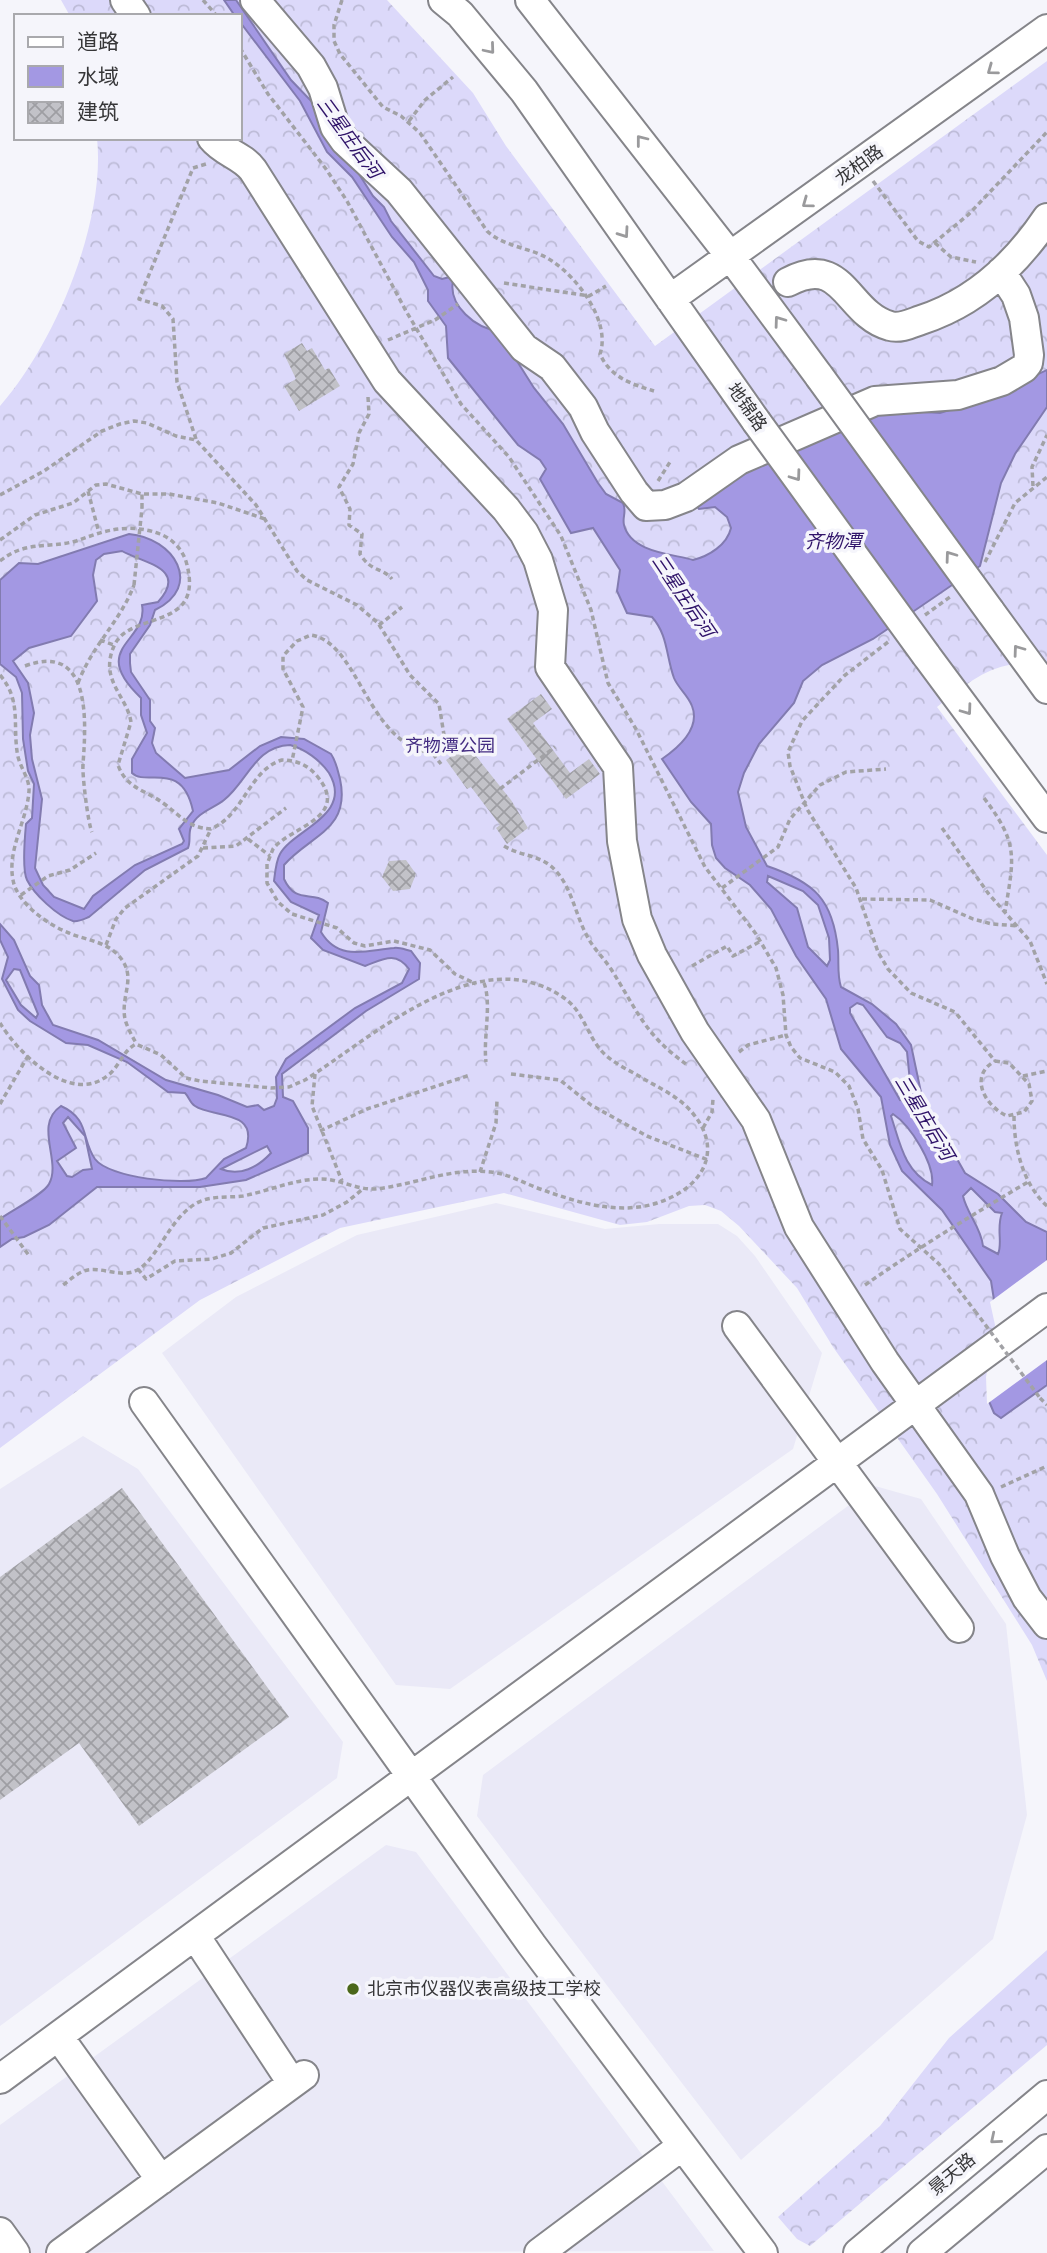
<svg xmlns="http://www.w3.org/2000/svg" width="1047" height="2253" viewBox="0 0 1047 2253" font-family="'Nunito Sans','Noto Sans SC',sans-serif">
	<defs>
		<pattern id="forest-crowns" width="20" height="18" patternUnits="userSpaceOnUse" patternTransform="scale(1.75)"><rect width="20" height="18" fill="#dcd9fa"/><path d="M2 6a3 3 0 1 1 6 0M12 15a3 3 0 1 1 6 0" fill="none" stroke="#bdbbd7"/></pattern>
		<pattern id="building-cross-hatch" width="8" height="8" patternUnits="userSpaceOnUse" patternTransform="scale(1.75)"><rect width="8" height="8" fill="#c2c2c8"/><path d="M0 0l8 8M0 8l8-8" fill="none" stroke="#9e9ea3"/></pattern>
	</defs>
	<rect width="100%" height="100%" fill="#f5f5fb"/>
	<path fill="#eae9f7" d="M496,1203l109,26 54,-5h59l19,12 18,20 67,97 -29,96 -343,240 -54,-4 -234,-332 74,-56 121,-62z
		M83,1436l55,33 205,273 -6,36 -337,248v-537z
		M875,1486l46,13 85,125 21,191 -34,124 -252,221 -264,-344 6,-41z
		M386,1845l30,7 298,399 -714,2v-128z"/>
	<path fill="url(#forest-crowns)" d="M61,0h326l86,93 33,53 149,200 392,-285v602c-53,-3 -70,13 -110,44l110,148v826l-15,-36 -95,-151 -104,-147 -36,-59 -58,-62 -18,-15 -16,-6 -16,1 -42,16 -27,3 -116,-32 -164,35 -140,72 -200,148v-1042c55,-63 106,-184 97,-268h143v-122h-170z
		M1047,1950v95l-237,201 -13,-7 -19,-22 102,-91 69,-88z"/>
	<path fill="#a398e3" stroke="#827bb0" stroke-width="2" fill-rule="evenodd" d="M224,0h12l55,80 25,26 57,90 11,11 7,14 43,55 8,3 8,-2 3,4c-5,25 23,47 45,50l36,57 29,36 35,59 8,11 17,9c4,9 -1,14 1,22 7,28 50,29 69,35 16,-4 34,-15 38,-32l-4,-11 -12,-10 -16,2 -5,-7 44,-31 134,-62 68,4 39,-12 68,-31v37l-32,47 -14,29 -21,83 -107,73 -51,26 -19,16 -9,22 -35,41 -15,29 -6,19 8,35 21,39c47,16 66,33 71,84 1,13 -1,25 3,37l31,17 24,20 15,21 15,71 18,20 21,37 33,21 28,28 21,10v153l-46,33 -7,-5 -6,-14 10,-74 -7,-44 -49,-71 -40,-39 -12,-26 -9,-48 -40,-48 -15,-50 -30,-43 -25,-47 -21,-24 -25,-17 -9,-10 -4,-13 -1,-21 -20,-22 -29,-43c16,-11 39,-30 30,-53 -4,-11 -14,-18 -18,-28 -8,-22 -6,-43 -22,-61l-25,-4 -10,-22 3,-21 -27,-42 -22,5 -31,-54 6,-10 -6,-9 -22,-15 -70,-87 -2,-32 -18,-25v-11l-14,-28 -22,-25 -40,-60 -25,-25 -27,-51 -60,-79v-6h-5zM768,876l35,15 15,14 11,33 1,22 -3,6 -19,-19 -11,-39 -30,-26zM857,1003l6,2 24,32 13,6 7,9 5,50 -12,-2 -50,-87v-5zM893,1114c17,11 42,50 39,71 -28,-14 -32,-42 -41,-69zM971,1188l24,24 7,1c-6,15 1,30 -4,41l-15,-8c-2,-19 -16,-32 -20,-50z
		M129,534c45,4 75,52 26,76l-5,15 -20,29v9l1,9 19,28v21l5,7 -3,15 4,10 29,25 44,-8 31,-24 21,-9 23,2 27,15c5,7 7,17 9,25 11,51 -30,56 -56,86v14c12,26 28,11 44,24l-7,29c18,30 46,18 73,16 5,-1 12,2 17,3l9,12 -1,16 -53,32 -84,63 1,23 10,4 15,27v25l-62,27 -46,7h-103l-48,38 -25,12 -12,2 -12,8v-28c11,-8 44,-25 49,-35 13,-23 -16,-59 12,-78 29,13 20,33 34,53 14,19 89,27 111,19l18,-19 22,-11c13,-39 -34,-30 -51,-42 -5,-3 -6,-9 -10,-13l-17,-1 -41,-30 -39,-17 -22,-2 -36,-22 -12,-11 -16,-31 6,-22 -8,-17v-16l14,16 16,36 9,9 3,20 11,20 45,15 68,40 52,15 29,12 11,-2 6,5 10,-4 3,-8 -1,-21 10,-18 69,-51 47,-25 7,-14c-14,-19 -27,-9 -44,-3l-42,-16 -12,-12 8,-23 -28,-13 -17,-21c1,-8 2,-20 6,-27 14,-25 74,-39 49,-81 -9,-13 -24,-24 -39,-28 -35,1 -43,37 -66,55 -11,9 -27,12 -33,27 -3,7 0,14 -3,21l-43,22 -56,47c-5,2 -11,5 -16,4 -16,-5 -39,-27 -46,-41 -5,-10 -2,-45 -1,-56l6,-6 2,-34 -6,-13 -5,-32 -1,-46 -6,-16 -16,-13v-84l19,-17 19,1zM122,551c21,12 67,17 36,51l-16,3c7,37 -55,42 -1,93v17l6,18 -15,26v14c14,14 50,-14 61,38l-14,18 5,12 -2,3 -47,21 -42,31 -9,13 -30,-12 -11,-12 -8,-17 7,-69 -10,-40 -2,-24 4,-22 -6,-30 -15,-22 16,-13 42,-12 26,-35 -4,-26 3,-15 8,-6zM14,969l6,1 18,44 -2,4 -15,-13 -15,-25zM68,1117l17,19 7,33 -9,1 -11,7 -5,-1 -10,-15 19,-13 -13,-25zM267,1146l4,7c-13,14 -31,24 -50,16z"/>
	<path fill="#f5f5fb" d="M1047,1260v100l-60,44 -1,-27 9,-52 -5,-23z"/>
	<path fill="url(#building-cross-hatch)" d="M302,343l5,8 5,-3 13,22 4,-2 11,18 -41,25 -15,-25 12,-7 -12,-25z
		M541,694l11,15 -19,14 37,50 19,-14 11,15 -34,25 -59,-80z
		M467,745l44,55 17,28 -21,16 -11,-16 4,-3 -29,-38 -4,2 -21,-29z
		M406,860l10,14 -6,15 -17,2 -11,-14 7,-16z
		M122,1488l167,229 -150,109 -60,-83 -79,57v-223z"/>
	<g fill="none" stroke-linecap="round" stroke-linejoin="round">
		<defs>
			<path id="minor" d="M125,0l11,16
				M255,0l56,66 12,22 12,39 10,14 54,50 125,157 28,19 31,40 12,25 39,60 12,14 19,-1 21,-8 53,-37 136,-59 83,-6 44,-14 22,-13 4,-5 1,-8 -5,-37 -8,-23 -15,-23
				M443,0l17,14 64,77 232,330
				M530,0l201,257 88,119
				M212,138c12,15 30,17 41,32l134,211 119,128 18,24 14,27 15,50 -3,57 68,100 4,74 15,78 15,36 43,77 61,88 43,107 86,135 94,132 26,62 22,42 20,26
				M788,282c56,-30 58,32 102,44 10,3 22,-3 31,-6 53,-17 95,-56 126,-102
				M670,299l377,-270
				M990,611l57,78
				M926,655l121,163
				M737,1326l222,302
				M144,1402l388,543 231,308
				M196,1937l96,146
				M59,2037l102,143
				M0,2079l1047,-771
				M0,2232l15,21
				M61,2253l243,-178
				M539,2253l143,-107
				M858,2253l189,-158
				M922,2253l125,-104"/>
		</defs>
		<use href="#minor" stroke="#85858a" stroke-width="32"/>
		<path stroke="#a2a2a6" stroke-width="3.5" stroke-dasharray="5 3.5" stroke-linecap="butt" d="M203,0l14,16
			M342,0l-8,25v16l6,13 43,53 18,9 19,17 67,98c18,17 45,16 65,30 26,17 59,61 48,93 10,23 31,30 54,37
			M240,48l28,46 58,75 21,32 59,110 55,93 48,53 52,79 30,74 17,73 28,46 69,138 51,67 20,34 7,27 3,40 5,12 9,11 35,14 14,14 9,23 5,30 19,31 18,59 39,35 36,47
			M409,121l16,-21 28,-23
			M873,181l45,60 11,6 39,-32 79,-83
			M935,243l16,14 25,5
			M504,283l85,13 17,-10
			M388,340l47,-20 23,-16
			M368,397l1,17 -10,19 -6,31 -14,23 11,22 -1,16 13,9 -2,20c12,19 22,13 32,25
			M196,439l-19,-57 -4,-63 -11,-13 -23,-7 54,-131 13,-4
			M658,481l12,-19
			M1033,486l-1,-19 15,-32
			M88,491l11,42
			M0,495l44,-24 58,-40 18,-7 14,-3 13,2 29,13 20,4 60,65 41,66 10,9 50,25 21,18 32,52 29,29 5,31 -9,17c-7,2 -12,-1 -20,-4 -50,-22 -60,-106 -104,-113l-14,6 -14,15v13l20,38 -11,54
			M142,508v-14
			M0,540l35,-25 38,-12 23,-18 10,-1 36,10h27l49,9 47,16
			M0,561c26,-21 48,-12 76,-20 12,-4 24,-9 36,-11 15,-3 33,-2 48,4 13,5 24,17 27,31 17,67 -58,45 -73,81 -15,34 13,50 17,76l-13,43c8,23 27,25 45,38 17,12 25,25 48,26 33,-14 38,-59 71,-69 14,0 26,5 35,16 35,42 -28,51 -44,73l-6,15v19l11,19 14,12 45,14 17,15 11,3 29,-5 36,9 25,24 21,10
			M985,562l30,-59 32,-26
			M925,615l25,-18
			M379,625l23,-18
			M100,640l14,5
			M888,642l-44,34 -42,45 -14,31 2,14 17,43 49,79 22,64 10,17 23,24 44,19 40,49
			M25,666c67,-25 61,57 58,98 -1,10 5,60 9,68
			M0,675c21,25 13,47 17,76 1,14 13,27 12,40 -2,30 -22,58 -16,89 4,23 35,45 56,53 16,7 35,8 48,21 22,22 3,40 8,65 2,8 7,17 11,24
			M78,683c15,-39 42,-61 56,-98
			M433,754l8,10
			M500,789l55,-42
			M984,798c35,46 30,59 21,114
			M942,828l46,65 42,48 17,43
			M248,839l22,17
			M504,846c18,11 37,8 52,25 16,18 19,42 30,63 6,13 17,23 25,35 26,41 33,65 75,95
			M203,848l33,-2 50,-38
			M722,888l56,-41 12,-28 30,-34 26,-13 40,-3
			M21,895l27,-19 22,-6 26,-17
			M862,899l68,1 43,19 19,5 27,2
			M106,945l10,-26 9,-11 73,-52 13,-27
			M692,966l35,-20 6,10 28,-15
			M484,983c8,21 -1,55 2,79
			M0,1023c18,30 70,82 107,53 12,-8 16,-26 29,-32l25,11 25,23 14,3 71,7 18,-1 16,-7c68,-43 174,-142 259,-82 18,12 22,33 35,50 10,13 26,20 40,28 16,10 33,17 47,30 40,39 21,81 -29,97 -38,12 -78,0 -114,-13 -18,-6 -33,-16 -52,-18 -40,-5 -77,13 -116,17 -18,1 -36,-10 -54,-10 -27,0 -52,12 -78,17 -17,2 -33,-1 -48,8 -26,16 -36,52 -56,65 -17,11 -38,-4 -55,2 -8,3 -14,9 -21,14
			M739,1052l9,-7 38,-10
			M995,1061l14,2 20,21 3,17 -8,11 -17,4c-22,-10 -39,-40 -12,-55z
			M315,1074l-3,32 30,75
			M511,1074l49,6 31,25 56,31 61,24
			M1023,1076l24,-5
			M0,1104l28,-48
			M1014,1116c0,32 9,68 33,90
			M703,1128l9,-16 1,-13
			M320,1131l47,-22 103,-34
			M480,1172l16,-49 1,-23
			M0,1216l30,41
			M138,1269l8,10 29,-18 37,-2 19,-6 32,-25 60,-13 24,-13 17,-14
			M865,1285c53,-37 107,-70 163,-103
			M1040,1398l7,7
			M1001,1487l46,-21"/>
		<use href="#minor" stroke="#fff" stroke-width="28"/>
		<defs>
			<path id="minor-bridge" d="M819,376l171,235
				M756,421l170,234"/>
		</defs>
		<use href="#minor-bridge" stroke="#85858a" stroke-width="32" stroke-linecap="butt"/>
		<path stroke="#a2a2a6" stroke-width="3.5" stroke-dasharray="5 3.5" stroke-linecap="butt" d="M134,585l8,-77
			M975,1311l65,87"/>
		<use href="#minor-bridge" stroke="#fff" stroke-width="28"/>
	</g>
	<defs><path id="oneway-chevron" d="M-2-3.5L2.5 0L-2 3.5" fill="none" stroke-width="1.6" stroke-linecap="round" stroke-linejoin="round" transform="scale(1.75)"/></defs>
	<g stroke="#9a9a9c">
		<use href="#oneway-chevron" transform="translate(490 49) rotate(50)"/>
		<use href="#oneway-chevron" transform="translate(992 70) rotate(144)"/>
		<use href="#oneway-chevron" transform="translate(641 140) rotate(-128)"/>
		<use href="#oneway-chevron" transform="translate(807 203) rotate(144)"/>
		<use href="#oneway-chevron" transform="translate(624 233) rotate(55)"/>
		<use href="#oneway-chevron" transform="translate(779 321) rotate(-126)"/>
		<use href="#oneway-chevron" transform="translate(796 476) rotate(54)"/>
		<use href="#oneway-chevron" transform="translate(950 556) rotate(-126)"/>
		<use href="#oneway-chevron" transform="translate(1018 650) rotate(-126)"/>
		<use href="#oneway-chevron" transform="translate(967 710) rotate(54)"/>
		<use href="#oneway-chevron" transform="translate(995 2139) rotate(140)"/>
	</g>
	<circle fill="#4b671a" stroke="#f5f5fb" stroke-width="2.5" cx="353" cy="1989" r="7"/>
	<g text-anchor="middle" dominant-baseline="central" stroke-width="7" stroke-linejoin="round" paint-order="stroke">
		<g font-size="18" fill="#363638" stroke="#f5f5fb">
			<text transform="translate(859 165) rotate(-36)">龙柏路</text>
			<text transform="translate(747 407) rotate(55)">地锦路</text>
			<text transform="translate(952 2174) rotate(-40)">景天路</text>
		</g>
		<g font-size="18" fill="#442d83" stroke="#f5f5fb">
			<text x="450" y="746">齐物潭公园</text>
		</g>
		<g font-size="18" fill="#363638" stroke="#f5f5fb" text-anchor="start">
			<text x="367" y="1989">北京市仪器仪表高级技工学校</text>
		</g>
		<g font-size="19" font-style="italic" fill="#2f1369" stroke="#f5f5fb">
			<text transform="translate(349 138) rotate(54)">三星庄后河</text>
			<text x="833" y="542">齐物潭</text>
			<text transform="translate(683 596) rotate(56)">三星庄后河</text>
			<text transform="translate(924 1118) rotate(59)">三星庄后河</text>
		</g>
	</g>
	<rect x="14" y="14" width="228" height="126" fill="#f5f5fb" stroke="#a9a9ad" stroke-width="2"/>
	<rect x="28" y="37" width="35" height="10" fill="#ffffff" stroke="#a9a9ad" stroke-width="2"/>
	<text x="77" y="49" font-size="21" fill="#363638">道路</text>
	<rect x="28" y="66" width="35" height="21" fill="#a398e3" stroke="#a9a9ad" stroke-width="2"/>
	<text x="77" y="84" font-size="21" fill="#363638">水域</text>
	<rect x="28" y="102" width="35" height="21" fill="url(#building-cross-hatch)" stroke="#a9a9ad" stroke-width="2"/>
	<text x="77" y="119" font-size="21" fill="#363638">建筑</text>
</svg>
